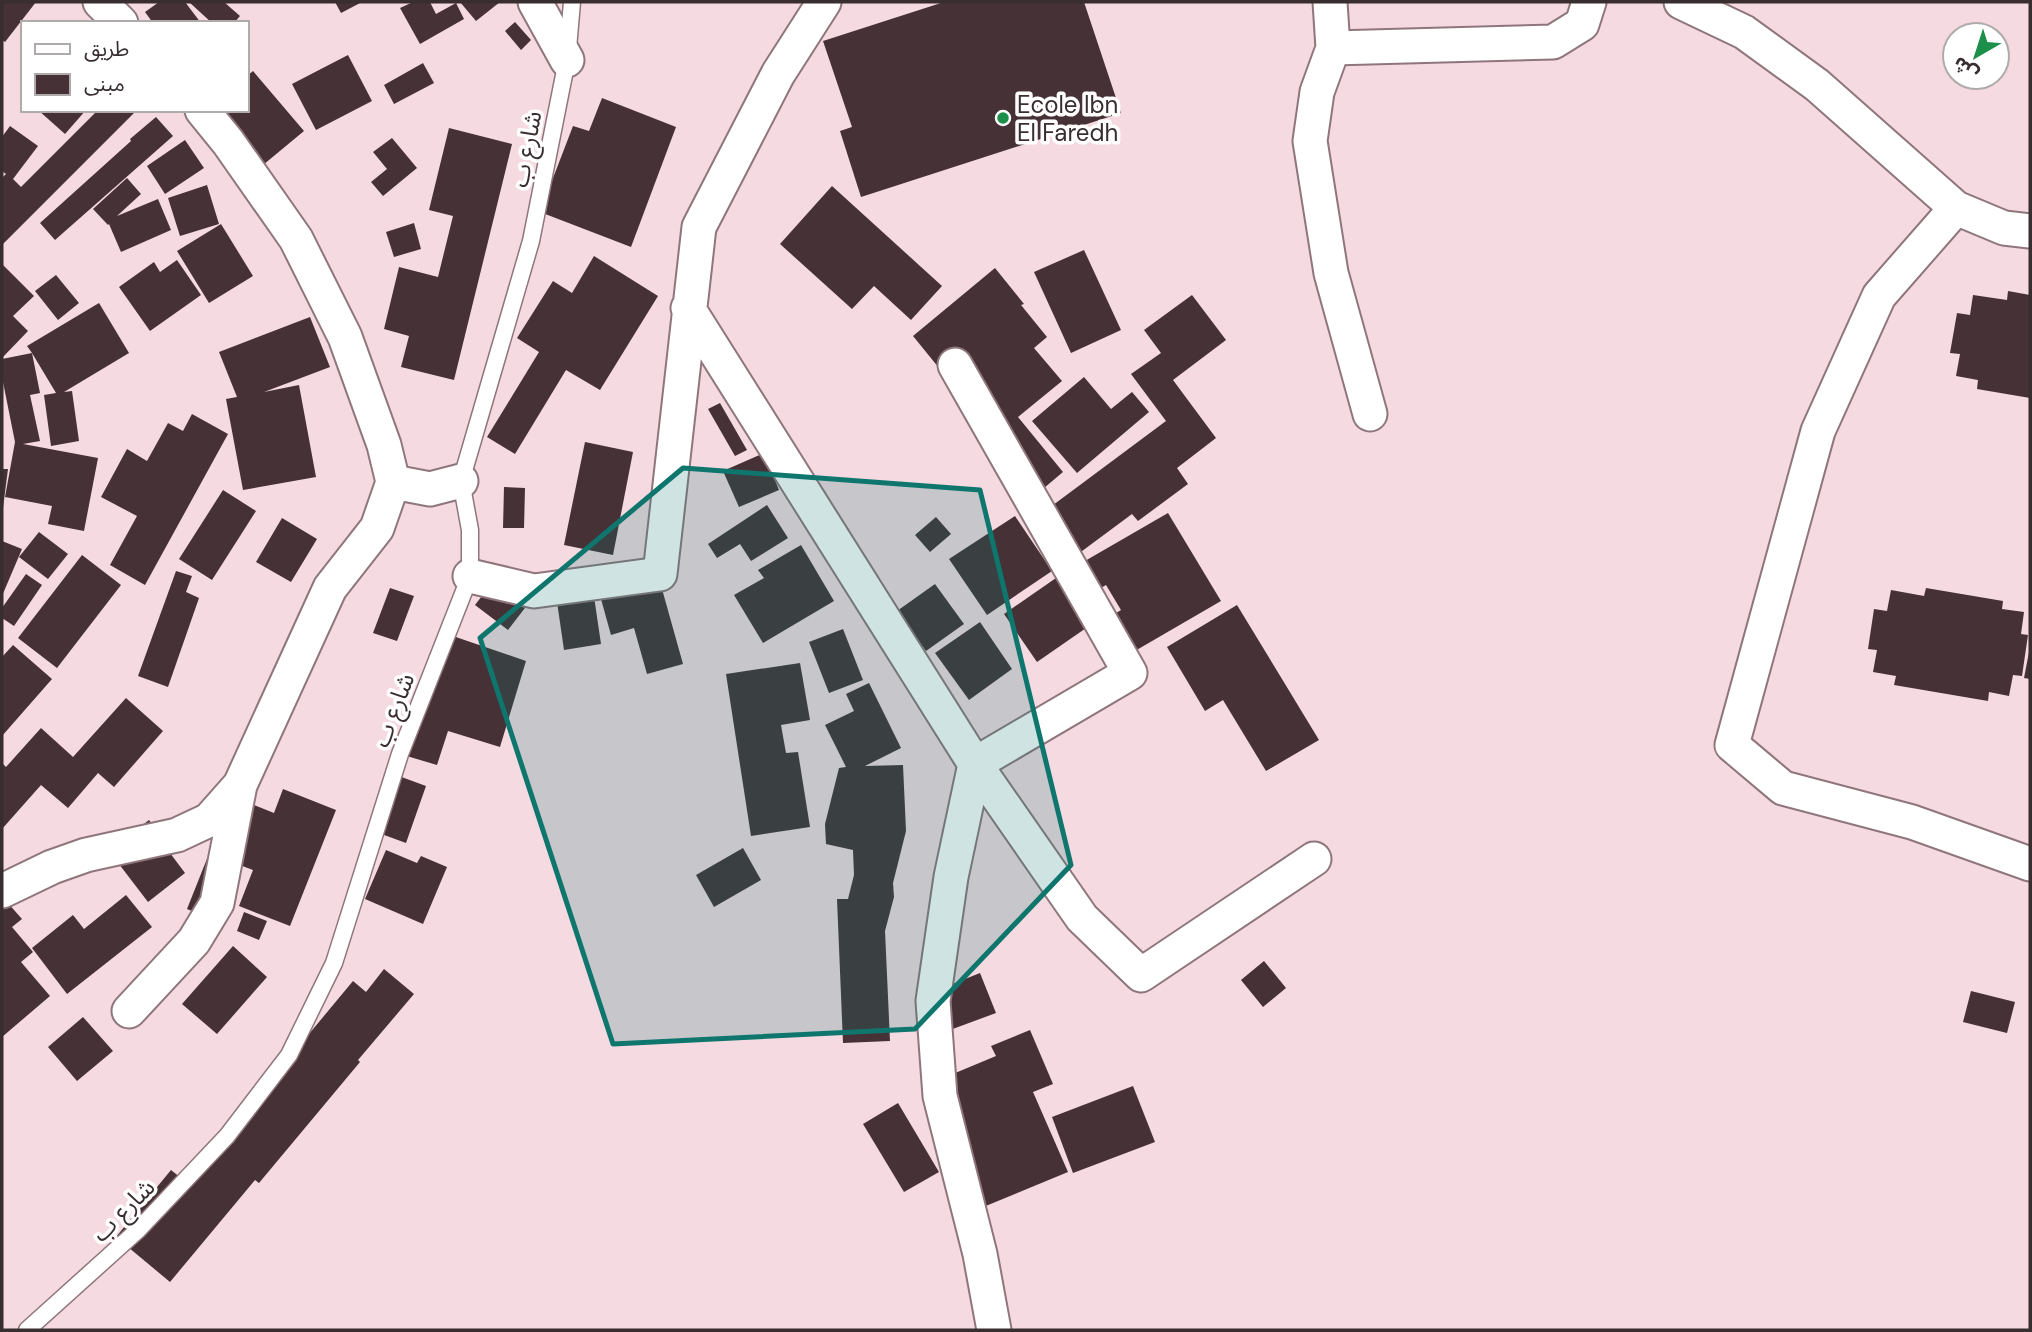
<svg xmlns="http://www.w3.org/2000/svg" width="2032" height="1332" viewBox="0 0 2032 1332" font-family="'DM Sans','Noto Sans Arabic',sans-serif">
	<rect width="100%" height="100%" fill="#f5dae1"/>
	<path fill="#453136" d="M2,2h34l-31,40 -3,-2z
		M159,2h26l16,21h-48l-8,-11z
		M189,2h35l16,14 -6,7h-22z
		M335,2h27l-21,11z
		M413,2h17l6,12 20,-11 8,16 -44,25 -20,-36z
		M460,2h40l-24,19z
		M944,2h140l37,111 -260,84 -21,-66 12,-4 -29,-86z
		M515,22l16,18 -10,10 -16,-19z
		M348,55l24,46 -56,29 -24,-46z
		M423,63l11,20 -40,21 -10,-19z
		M253,71l51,60 -41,34 -46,-55h30v-34z
		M602,98l74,29 -45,120 -91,-35 33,-86 16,5z
		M38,110h48l-21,24z
		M98,110h39l-135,135v-67l4,-4 -4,-3v-34l8,-11 28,20 -25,33 8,8z
		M156,117l17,19 -118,104 -15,-17 91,-82 -1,-2z
		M449,128l63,16 -58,236 -53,-13 8,-31 -25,-7 15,-62 39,10 15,-61 -24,-6z
		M392,138l25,30 -34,28 -12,-14 16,-13 -14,-17z
		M185,140l19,28 -39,26 -18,-28z
		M127,178l14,16 -24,22 41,-17 13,31 -50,22 -12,-28 -1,1 -15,-16z
		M207,185l12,39 -39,12 -12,-38z
		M832,186l110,100 -31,34 -37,-34 -22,23 -72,-65z
		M414,223l7,26 -27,8 -8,-25z
		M221,224l32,52 -44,27 -32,-52z
		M1084,250l37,80 -50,23 -37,-81z
		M594,256l64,40 -58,94 -34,-20 -51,84 -28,-17 52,-85 -22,-14 36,-57 19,12z
		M177,260l24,35 -51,36 -31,-44 35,-25 6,10z
		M2,264l32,32 -21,20 15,15 -26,27z
		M995,268l29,36 -3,1 26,32 -13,11 28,33 -44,36 45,55 -19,16 -26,-23 -105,-129z
		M56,275l23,28 -21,17 -23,-29z
		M2008,291l22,4v103l-53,-9 1,-9 -22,-4 4,-22 -10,-1 7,-40 13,2 3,-20 34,5z
		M1192,295l34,45 -53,40 43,58 -39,30 11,16 -50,37 -6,-7 -62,46 -33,-43 129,-96 -35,-47 30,-21 -17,-23z
		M99,303l30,50 -65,39 8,-1 7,50 -28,5 -7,-51 12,-2 -24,-40 8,40 -10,2 10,46 -17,3 75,14 -14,73 -36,-7 4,-18 -47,-9 10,-55 -13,-65v-18l30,-6 -5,-7z
		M310,317l20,50 -66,25 35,-7 17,92 -73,13 -17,-91 11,-2 -18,-45z
		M1084,377l27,32 21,-17 17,20 -72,61 -45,-52z
		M720,403l27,47 -12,6 -27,-47z
		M192,414l36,20 -83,151 -35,-20 27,-49 -36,-19 26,-48 20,12 21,-38 15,8z
		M585,442l48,10 -20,103 -49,-10z
		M764,453l15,37 -40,17 -16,-36z
		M2,469h6l-5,39h-1z
		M504,487l21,1 -1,40h-21z
		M223,490l33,21 -44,69 -33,-21z
		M767,505l21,33 -37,23 -11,-17 -23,14 -9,-14z
		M1168,513l53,88 -93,54 -21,-36 14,-9 -15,-25 -12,7 -16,-27z
		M1015,516l37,55 -65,44 -38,-56z
		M936,517l15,17 -21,18 -15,-17z
		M282,518l35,21 -26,43 -35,-20z
		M39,532l29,22 -20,25 -29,-22z
		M2,541l20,8 -20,47z
		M801,545l33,56 -71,42 -29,-48 30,-17 -6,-8z
		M82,555l39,30 -64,83 -39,-30z
		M655,564l28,100 -36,10 -13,-46 -23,7 -15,-54z
		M176,571l16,5 -6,16 13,6 -31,89 -30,-11z
		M26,574l16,11 -28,41 -12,-8v-10z
		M1056,578l33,48 -52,36 -33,-48z
		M495,579l33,25 -20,26 -33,-25z
		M592,583l9,61 -37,6 -9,-62z
		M935,584l29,40 -38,27 -29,-40z
		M390,588l24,8 -17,45 -24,-8z
		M1926,588l77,13 -1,8 22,3 -3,22 7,1 -6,41 -9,-1 -4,21 -20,-4 -1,9 -94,-16 2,-9 -23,-4 4,-22 -9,-1 6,-40 13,2 4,-21 33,6z
		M1237,605l82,135 -53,31 -43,-71 -18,11 -38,-64z
		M980,622l32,47 -43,31 -34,-47z
		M843,629l20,51 -34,13 -20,-51z
		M444,633l82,28 -26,86 -52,-16 -11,34 -37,-11z
		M13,645l39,34 -50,57v-79z
		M2029,652h1v27l-6,-1z
		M800,663l10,57 -29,5 5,28 12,-1 12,75 -59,9 -25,-162z
		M869,683l32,65 -36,18 38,-1 3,66 -13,52 1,14 -9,34 5,110 -47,2 -6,-144h11l6,-24 -1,-25 -27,-6 -1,-20 14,-56 7,-1 -21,-42 29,-14 -8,-17z
		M126,698l37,33 -49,56 -16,-14 -30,35 -27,-23 -39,44v-66l4,4 35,-39 32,29z
		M396,775l30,11 -20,57 -30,-11z
		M283,789l53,21 -46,116 -51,-20 14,-36 -24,-9 -23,56 -19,-8 45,-113 42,17z
		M149,820l20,27 -2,2 18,24 -37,29 -39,-51z
		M743,848l18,32 -47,27 -18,-32z
		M386,850l31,13 4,-7 26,11 -24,57 -58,-25z
		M126,895l26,32 -85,67 -35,-46 41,-33 11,14z
		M7,902l15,17 -10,8 21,25 -12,10 29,34 -48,41v-130z
		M244,912l23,9 -8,19 -22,-9z
		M233,946l34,31 -50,57 -35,-30z
		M1264,961l22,27 -23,19 -22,-27z
		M384,969l30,25 -56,66 2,2 -101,121 -4,-3 -85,102 -54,-45 55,-67 15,12 167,-201 13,11z
		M980,973l16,40 -46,17 -15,-39z
		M1971,991l44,11 -8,31 -44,-11z
		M83,1017l30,34 -36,30 -29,-34z
		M1030,1030l23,54 -20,8 35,80 -92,38 -40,-129 60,-25 -5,-10z
		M1133,1086l22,56 -82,31 -21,-56z
		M898,1103l41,69 -35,20 -41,-68z"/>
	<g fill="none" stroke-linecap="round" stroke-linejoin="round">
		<defs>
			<path id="lane" d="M27,1330l111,-100 89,-94 62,-81 45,-92 66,-209 70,-178v-46l-9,-49 70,-240 36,-181 5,-58"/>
			<path id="street" d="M100,2l21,21
				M535,2l32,58
				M1330,2l3,46 -16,44 -7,49 21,132 39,141
				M1681,2l63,30 73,53 139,123 48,20 26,3
				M1333,48l220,-6 29,-18 7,-22
				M1956,208l-77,88 -61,135 -86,314 51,43 129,34 118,42
				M688,308l287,456 107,154 59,57 173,-116
				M955,365l175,308 -155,91 -24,113 -18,124 7,95 40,158 14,76
				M393,482l37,7 31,-8
				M470,576l64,15 126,-17 39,-347 79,-153 46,-72
				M2,891l50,-24 34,-12 91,-20 32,-15 31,-35 90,-197 47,-60 16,-46 -9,-37 -39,-108 -49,-98 -68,-97 -26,-32
				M129,1011l65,-70 23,-38 23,-118"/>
		</defs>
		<use href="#lane" stroke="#8e767c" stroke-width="19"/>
		<use href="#street" stroke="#8e767c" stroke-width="37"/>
		<use href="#lane" stroke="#fff" stroke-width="16"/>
		<use href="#street" stroke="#fff" stroke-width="33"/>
	</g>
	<path fill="#0f766e" fill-opacity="0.2" stroke="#0f766e" stroke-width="5" stroke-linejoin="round" d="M683,468l297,22 91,375 -156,164 -302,15 -133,-406z"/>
	<circle fill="#1c904a" stroke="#fff" stroke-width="2.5" cx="1003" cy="118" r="7"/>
	<g text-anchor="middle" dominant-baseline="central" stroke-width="7" stroke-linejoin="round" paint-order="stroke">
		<g font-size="24" fill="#382e30" stroke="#fff" text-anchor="start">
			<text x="1017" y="104">Ecole Ibn<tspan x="1017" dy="28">El Faredh</tspan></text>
		</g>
		<g font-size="24" fill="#382e30" stroke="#fff">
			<text transform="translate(526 149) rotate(-79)">شارع ب</text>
			<text transform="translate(393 710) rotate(-69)">شارع ب</text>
			<text transform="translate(123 1210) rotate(-45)">شارع ب</text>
		</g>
	</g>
	<rect width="2032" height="1332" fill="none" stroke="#382e30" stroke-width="7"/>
	<rect x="21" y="21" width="228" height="91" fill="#ffffff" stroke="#afabac" stroke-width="2"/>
	<rect x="35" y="44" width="35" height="10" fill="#ffffff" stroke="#afabac" stroke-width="2"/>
	<text x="84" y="56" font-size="21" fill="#382e30">طريق</text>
	<rect x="35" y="74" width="35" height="21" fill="#453136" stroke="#afabac" stroke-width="2"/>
	<text x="84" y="91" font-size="21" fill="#382e30">مبنى</text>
	<g transform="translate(1976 56) rotate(219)"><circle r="33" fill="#ffffff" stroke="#afabac" stroke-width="2"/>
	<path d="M0-5L12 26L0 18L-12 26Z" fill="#1c904a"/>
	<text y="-10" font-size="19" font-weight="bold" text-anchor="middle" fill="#382e30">ش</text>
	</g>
</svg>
